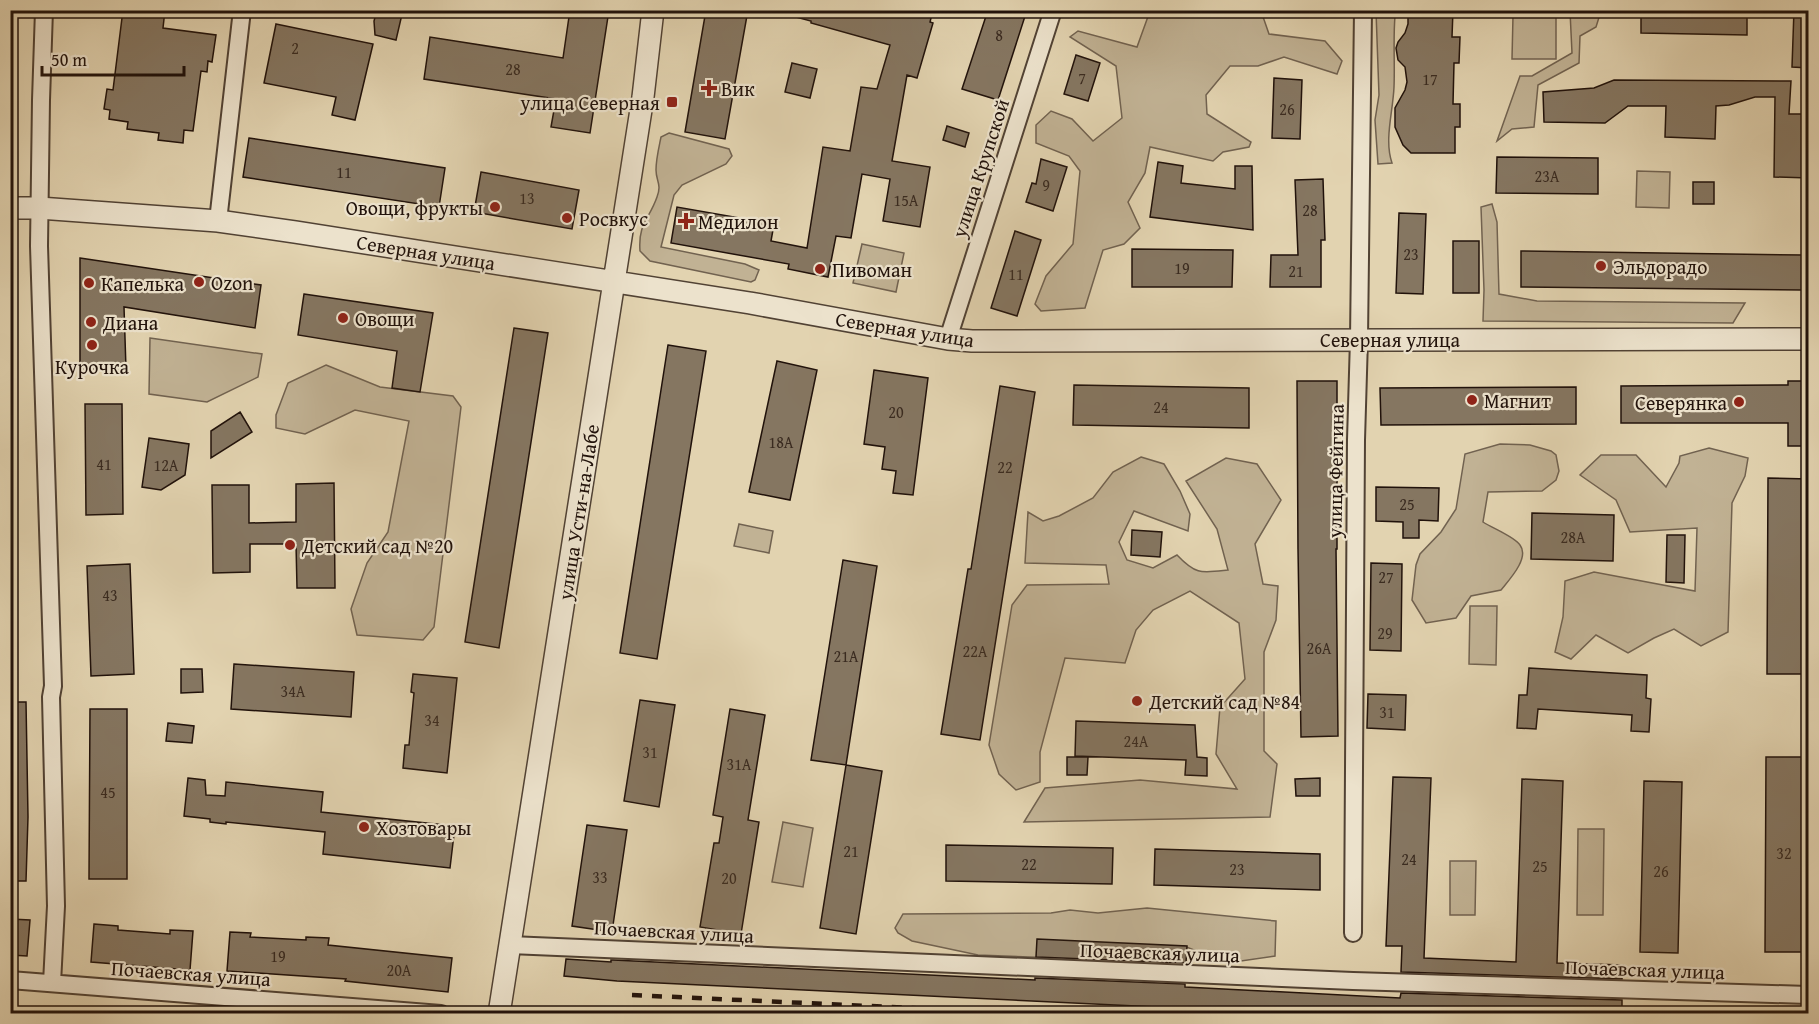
<svg xmlns="http://www.w3.org/2000/svg" width="1819" height="1024" viewBox="0 0 1819 1024" font-family="'Gentium Book Plus',serif">
	<rect width="100%" height="100%" fill="#e2d3b0"/>
	<filter id="stains"><feTurbulence type="fractalNoise" baseFrequency=".00333" numOctaves="4"/><feColorMatrix values="0 0 0 0 .2 0 0 0 0 .09 0 0 0 0 .02 0 0 0 .5 -.17"/></filter>
	<radialGradient id="worn" r=".72"><stop offset=".6" stop-color="#630" stop-opacity="0"/><stop offset="1" stop-color="#630" stop-opacity=".3"/></radialGradient>
	<path fill="#c1b294" stroke="#716250" stroke-width="1.5" d="M1150,11h111l8,23 56,7 17,20 -5,13 -53,-17 -26,9h-28l-24,29 1,19 44,28 -2,5 -26,5 -10,9 -63,-14 -5,26 -17,29 12,26 -16,16 -21,6 -18,58 -44,3 -6,-7 11,-28 27,-32 7,-73 -11,-15 -33,-13v-18l15,-14 21,8 21,22 29,-23 -6,-52 -46,-29 8,-6 59,16z
		M1376,11h18l1,5c-2,24 0,47 -1,71 -1,25 -10,53 -2,76l-14,1 -3,-44 4,-25z
		M1570,11h31l-5,16 -16,9 -1,27 -41,22 -4,42 -22,2 -15,12 23,-65h12l40,-23z
		M1513,16l43,1v42h-44z
		M669,133l60,16 3,7 -6,8 -44,21 -8,10 -13,52 84,17 14,6 -4,10 -4,2 -101,-21 -10,-10c-2,-28 9,-31 17,-54 5,-13 -1,-16 -1,-27 0,-11 3,-23 5,-33z
		M1637,171l33,1 -1,36 -33,-1z
		M1492,204l5,18 2,72 38,7 208,2 -12,20 -250,-2 1,-31 -3,-83z
		M862,244l42,9 -8,39 -43,-9z
		M150,338l112,16 -4,23 -51,25 -58,-8z
		M326,365l54,22 73,9 8,11 -27,220 -11,13 -66,-5 -6,-26 16,-46 21,-31 21,-111 -54,-11 -50,24 -29,-6v-13l12,-32z
		M1500,444l30,1 21,6 5,4 3,16 -3,9 -14,11 -54,1 -5,30c9,6 32,15 37,23 10,13 -11,35 -19,45l-30,6 -15,22 -30,5 -14,-23 4,-35 4,-11 21,-22 15,-23 9,-55z
		M1709,448l39,10 -3,18 -13,27 -4,129 -27,14 -27,-17 -20,9 -26,15 -32,-18 -25,24 -16,-7 8,-35 2,-36 29,-9 101,19 2,-63 -67,4 -14,-32 -36,-25 21,-20h35l30,32 13,-24 1,-7z
		M1141,457l23,7 16,27 10,23 -2,17 -54,-20 -15,31 8,18 26,8 24,-13c19,20 24,18 51,15l-11,-41 -31,-48 40,-23 31,6 24,36 -26,44 8,40 15,2 -2,34 -12,32v99l13,13 -7,53 -246,5 21,-34 95,-8 97,9 -21,-35 4,-47 25,-28 -6,-56 -49,-32 -37,19 -17,20 -11,33 -60,-5 -25,94v30l-24,8 -17,-16 -10,-29 23,-140 15,-20 82,-1 -3,-19 -81,-2 3,-51 15,9 16,-5 34,-18 20,-26z
		M739,524l34,7 -4,22 -35,-7z
		M1470,606h27l-1,59 -27,-1z
		M783,822l30,6 -10,59 -31,-5z
		M1578,829h26l-1,86h-26z
		M1450,861h26l-1,54h-25z
		M1147,908l129,13 -1,35 -48,7 -43,-17 -44,6 -83,6 -79,-3 -66,-14 -14,-8 -3,-5 8,-14 148,-1 19,-3 28,3z"/>
	<path fill="#857661" stroke="#21120b" stroke-width="1.5" d="M123,10h42l-2,18 53,7 -4,27 -4,-1 -1,11 -6,-1 -8,60 -9,-1 -1,13 -25,-3 1,-7 -32,-4 1,-7 -19,-3 1,-9 -6,-1 3,-20 6,1z
		M377,10h26l-7,30 -21,-5 -1,-14z
		M570,10h39l-19,123 -39,-6 5,-28 -132,-20 6,-42 133,21z
		M706,10h42l-23,129 -40,-7z
		M788,10h145l-3,12 3,1 -16,55 -10,-3 -15,86 38,6 -10,60 -37,-6 7,-42 -28,-5 -11,64 -15,-2 -8,41 -40,-8 1,-5 -118,-21 6,-36 97,17 -3,17 36,7 16,-101 27,4 11,-64 16,2 13,-44 -79,-22v-2l-23,-6z
		M988,10h39l-29,90 -36,-11z
		M1408,10h45l-1,27h8l-1,26h-5l-1,41h7v23h-5v26h-44l-8,-8 -8,-18v-19l10,-18 2,-8 -2,-15 -7,-7 -2,-12 2,-6 7,-9 3,-9z
		M1641,10h106v25l-106,-2z
		M1794,10h15v58l-17,-1z
		M276,24l97,20 -18,76 -23,-5 4,-18 -72,-14z
		M1076,55l24,8 -12,38 -24,-7z
		M792,63l25,6 -7,29 -25,-6z
		M1274,78l28,2 -2,59 -28,-1z
		M1614,80l177,1 -2,33h20v64l-35,-1 1,-80h-20l-26,8 -13,1 -1,33 -50,-2 1,-31h-38l-23,17 -61,-1 -1,-30 51,-4z
		M947,126l22,7 -4,14 -22,-7z
		M249,138l196,30 -6,39 -196,-30z
		M1497,157l101,1v36l-102,-1z
		M1041,159l26,8 -14,44 -27,-9 6,-19 4,1z
		M1158,162l25,4 -2,17 54,6v-23h17l1,64 -103,-13z
		M481,172l98,18 -7,39 -98,-17z
		M1323,179l2,61h-4v47h-51l1,-32h27l-3,-75z
		M1693,182h21v22h-21z
		M1399,213l27,1 -3,80 -27,-1z
		M1015,231l26,9 -24,76 -26,-8z
		M1453,241h26v52h-26z
		M1132,249l101,1 -1,37h-100z
		M1521,251l282,4 -1,35 -281,-3z
		M80,258l181,27 -6,43 -131,-21 2,62h-46z
		M304,294l129,19 -13,79 -28,-4 5,-37 -99,-16z
		M514,328l34,5 -49,315 -34,-6z
		M668,345l38,6 -49,308 -37,-6z
		M777,361l40,9 -27,130 -41,-8z
		M874,370l54,8 -15,117 -20,-2 3,-22 -14,-2 3,-22 -21,-3z
		M1297,381h40v168h-1l2,187 -37,1 -3,-188z
		M1788,381h21v65h-21v-23h-167v-37l167,-1z
		M1074,385l175,3v40l-176,-3z
		M1000,386l35,6 -55,348 -39,-6 27,-165h3z
		M1576,387v37l-195,1 -1,-37z
		M85,404h37l1,110 -37,1z
		M240,412l12,20 -41,26v-27z
		M149,438l40,6 -4,31 -24,15 -19,-3z
		M1768,478l41,1 -1,195h-41z
		M334,483l1,105h-38l-1,-44h-46v28l-37,1 -1,-88h37v38l47,-1v-38z
		M1376,487l63,1 -1,33 -19,-1v18h-16v-16l-27,-1z
		M1532,513l82,2 -1,46 -82,-2z
		M1132,530l30,2 -2,25 -29,-2z
		M1667,535h18l-1,48 -18,-1z
		M843,560l34,6 -31,199 -35,-5z
		M1371,563l31,1 -1,87 -31,-1z
		M130,564l4,110 -43,2 -4,-110z
		M234,664l120,8 -3,45 -120,-8z
		M1529,668l118,7 -1,23 5,1 -2,33 -18,-1 1,-16 -94,-6 -2,20 -19,-1 2,-33h8z
		M181,669h21l1,23 -22,1z
		M413,674l44,4 -10,95 -44,-5 2,-23h4l5,-52 -3,-1z
		M1368,694l38,1 -1,35 -38,-2z
		M640,700l35,5 -16,102 -35,-6z
		M10,702h16l2,115 -2,64h-16z
		M90,709h37v170h-38z
		M730,709l35,6 -17,105 11,2 -18,112 -41,-7 14,-84h5l4,-26 -10,-2z
		M1076,721l119,4 2,32 10,1v18l-22,-1 1,-15 -111,-4z
		M168,723l26,3 -2,17 -26,-2z
		M1067,757h21l-1,18h-20z
		M1766,757h38l-1,195h-38z
		M846,765l36,6 -26,163 -36,-6z
		M1393,777l38,1 -7,180 92,4 6,-183 41,2 -6,182 66,2 -1,14 -221,-7 1,-26h-16z
		M188,778l17,2 1,15 19,1 1,-14 97,10 -2,20 134,14 -5,42 -127,-14 2,-22 -99,-10v2l-16,-2v-3l-26,-3z
		M1320,778v18h-24l-1,-17z
		M1644,781l38,1 -4,171 -38,-1z
		M587,825l40,5 -15,102 -40,-6z
		M946,845l167,3 -1,36 -166,-3z
		M1155,849l165,5v36l-166,-5z
		M10,919l20,1 -3,36 -17,-1z
		M94,924l24,2v4l52,4v-4l23,1 -3,39 -99,-8z
		M230,932l21,1 -1,4 56,3v-3l23,1 -1,7 124,13 -4,34 -103,-11 1,-2 -119,-8z
		M1037,939l150,7 -1,17 -150,-6z
		M566,959l45,3v-2h2l422,20v-2l150,6v3l215,11 1,-5 221,7v14h-318l-687,-33 -53,-5z"/>
	<g fill="none" stroke-linecap="round" stroke-linejoin="round">
		<defs>
			<path id="minor" d="M44,10l-3,90 -2,146 14,440 -2,11 5,209 -4,77
				M218,221l24,-211
				M948,339l105,-329
				M1353,933l3,-493 3,-101 4,-329
				M510,945l843,36 455,14
				M10,980l431,34"/>
			<path id="tertiary" d="M10,208h29l179,13 77,11 455,71 198,36 24,2 836,-2
				M499,1014l144,-917 10,-87"/>
		</defs>
		<use href="#minor" stroke="#514234" stroke-width="20"/>
		<use href="#tertiary" stroke="#514234" stroke-width="24"/>
		<use href="#minor" stroke="#ece2cc" stroke-width="16"/>
		<use href="#tertiary" stroke="#ece2cc" stroke-width="21"/>
		<path stroke="#21120b" stroke-width="4.5" stroke-dasharray="10 10" stroke-linecap="butt" d="M632,995l410,19"/>
	</g>
	<g fill="#8f2418" stroke="#ece2cc" stroke-width="2">
		<path d="M706 79h6v6h6v6h-6v6h-6v-6h-6v-6h6z"/>
		<rect x="666" y="96" width="12" height="12" rx="3"/>
		<circle cx="495" cy="207" r="6"/>
		<circle cx="567" cy="218" r="6"/>
		<path d="M683 212h6v6h6v6h-6v6h-6v-6h-6v-6h6z"/>
		<circle cx="1601" cy="266" r="6"/>
		<circle cx="820" cy="269" r="6"/>
		<circle cx="199" cy="282" r="6"/>
		<circle cx="89" cy="283" r="6"/>
		<circle cx="343" cy="318" r="6"/>
		<circle cx="91" cy="322" r="6"/>
		<circle cx="92" cy="345" r="6"/>
		<circle cx="1472" cy="400" r="6"/>
		<circle cx="1739" cy="402" r="6"/>
		<circle cx="290" cy="545" r="6"/>
		<circle cx="1137" cy="701" r="6"/>
		<circle cx="364" cy="827" r="6"/>
	</g>
	<g text-anchor="middle" dominant-baseline="central" stroke-width="4.5" stroke-linejoin="round" paint-order="stroke">
		<g font-size="16" fill="#3a2b20">
			<text x="999" y="35">8</text>
			<text x="295" y="48">2</text>
			<text x="513" y="69">28</text>
			<text x="1082" y="78">7</text>
			<text x="1430" y="79">17</text>
			<text x="1287" y="109">26</text>
			<text x="344" y="172">11</text>
			<text x="1547" y="176">23А</text>
			<text x="1046" y="185">9</text>
			<text x="527" y="198">13</text>
			<text x="906" y="200">15А</text>
			<text x="1310" y="210">28</text>
			<text x="1411" y="254">23</text>
			<text x="1182" y="268">19</text>
			<text x="1296" y="271">21</text>
			<text x="1016" y="274">11</text>
			<text x="1161" y="407">24</text>
			<text x="896" y="412">20</text>
			<text x="781" y="442">18А</text>
			<text x="104" y="464">41</text>
			<text x="166" y="465">12А</text>
			<text x="1005" y="467">22</text>
			<text x="1407" y="504">25</text>
			<text x="1573" y="537">28А</text>
			<text x="1386" y="577">27</text>
			<text x="110" y="595">43</text>
			<text x="1385" y="633">29</text>
			<text x="1319" y="648">26А</text>
			<text x="975" y="651">22А</text>
			<text x="846" y="656">21А</text>
			<text x="293" y="691">34А</text>
			<text x="1387" y="712">31</text>
			<text x="432" y="720">34</text>
			<text x="1136" y="741">24А</text>
			<text x="650" y="752">31</text>
			<text x="739" y="764">31А</text>
			<text x="108" y="792">45</text>
			<text x="851" y="851">21</text>
			<text x="1784" y="853">32</text>
			<text x="1409" y="859">24</text>
			<text x="1029" y="864">22</text>
			<text x="1540" y="866">25</text>
			<text x="1237" y="869">23</text>
			<text x="1661" y="871">26</text>
			<text x="600" y="877">33</text>
			<text x="729" y="878">20</text>
			<text x="278" y="956">19</text>
			<text x="399" y="970">20А</text>
		</g>
		<g font-size="20" fill="#21120b" stroke="#ece2cc" text-anchor="start">
			<text x="721" y="88">Вик</text>
			<text x="660" y="102" text-anchor="end">улица Северная</text>
			<text x="483" y="207" text-anchor="end">Овощи, фрукты</text>
			<text x="579" y="218">Росвкус</text>
			<text x="698" y="221">Медилон</text>
			<text x="1613" y="266">Эльдорадо</text>
			<text x="832" y="269">Пивоман</text>
			<text x="211" y="282">Ozon</text>
			<text x="101" y="283">Капелька</text>
			<text x="355" y="318">Овощи</text>
			<text x="103" y="322">Диана</text>
			<text x="92" y="366" text-anchor="middle">Курочка</text>
			<text x="1484" y="400">Магнит</text>
			<text x="1727" y="402" text-anchor="end">Северянка</text>
			<text x="302" y="545">Детский сад №20</text>
			<text x="1149" y="701">Детский сад №84</text>
			<text x="376" y="827">Хозтовары</text>
		</g>
		<g font-size="20" fill="#21120b" stroke="#ece2cc">
			<text transform="translate(980 168) rotate(-72)">улица Крупской</text>
			<text transform="translate(426 252) rotate(9)">Северная улица</text>
			<text transform="translate(905 329) rotate(9)">Северная улица</text>
			<text x="1390" y="339">Северная улица</text>
			<text transform="translate(1335 471) rotate(-89)">улица Фейгина</text>
			<text transform="translate(578 512) rotate(-81)">улица Усти-на-Лабе</text>
			<text transform="translate(674 931) rotate(3)">Почаевская улица</text>
			<text transform="translate(1160 952) rotate(2)">Почаевская улица</text>
			<text transform="translate(1645 969) rotate(2)">Почаевская улица</text>
			<text transform="translate(191 973) rotate(4)">Почаевская улица</text>
		</g>
	</g>
	<rect width="1819" height="1024" fill="none" stroke="#e2d3b0" stroke-width="36"/>
	<rect x="12" y="12" width="1795" height="1000" fill="none" stroke="#21120b" stroke-width="3"/>
	<rect x="18" y="18" width="1783" height="988" fill="none" stroke="#21120b" stroke-width="1.5"/>
	<path d="M42 66v9h142v-9" fill="none" stroke="#21120b" stroke-width="3"/>
	<text x="51" y="66" font-size="18" fill="#21120b" stroke="#ece2cc" stroke-width="4.5" paint-order="stroke">50 m</text>
	<rect width="100%" height="100%" filter="url(#stains)"/>
	<rect width="100%" height="100%" fill="url(#worn)"/>
</svg>
